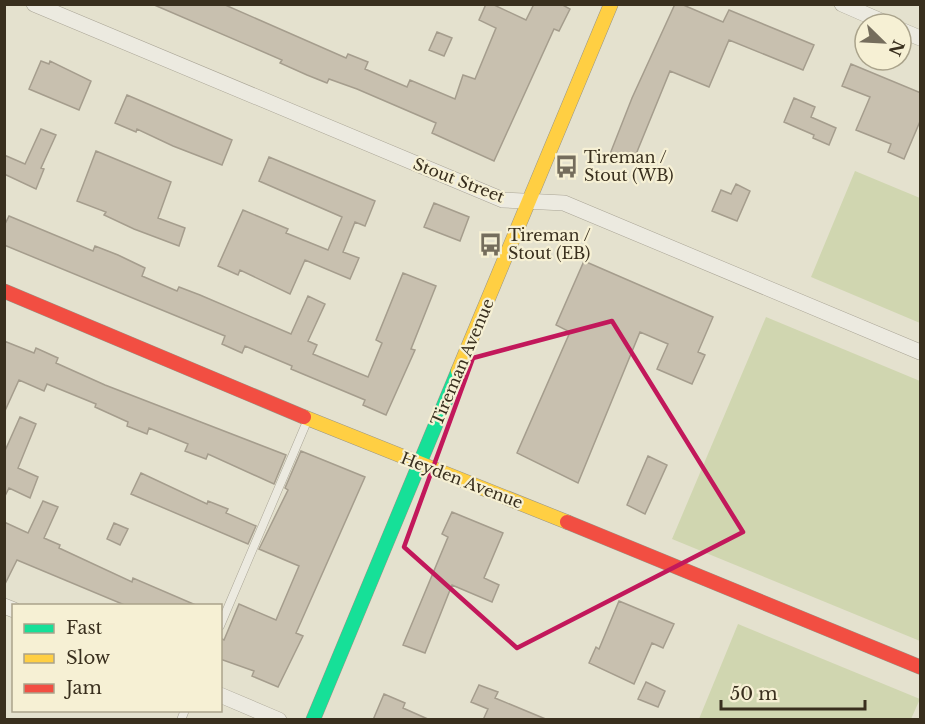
<svg xmlns="http://www.w3.org/2000/svg" width="925" height="724" viewBox="0 0 925 724" font-family="'Libre Baskerville',serif">
	<rect width="100%" height="100%" fill="#e4e1ce"/>
	<path fill="#d0d6b0" d="M855,171l65,27v125l-109,-46z
		M766,317l154,64v260l-248,-102z
		M738,624l182,75 -9,20h-212z"/>
	<path fill="#c8c0af" stroke="#a59d8d" stroke-width="1.5" d="M152,4h71l123,54 2,-4 20,8 -3,7 42,18 3,-7 45,19 8,-24 12,4 21,-51 -17,-8 7,-16h6l34,16 8,-16h27l9,5 -11,22 -5,-2 -60,132 -62,-28 4,-10 -79,-34 -28,-10 -2,4 -20,-8 -27,-12 2,-3z
		M675,4h6l42,18 6,-12 85,35 -11,25 -74,-30 -20,47 -39,-16 -38,93 -22,-10 22,-56z
		M437,32l15,6 -8,18 -15,-6z
		M41,61l8,3 1,-3 41,20 -12,29 -50,-21z
		M851,64l70,29v26l-17,40 -16,-7 3,-8 -35,-14 14,-33 -28,-11z
		M127,95l105,45 -10,25 -49,-19 -36,-17 -1,3 -21,-9z
		M794,98l21,9 -4,10 25,11 -7,17 -16,-7 1,-3 -30,-13z
		M41,129l15,6 -15,33 3,1 -8,20 -32,-15v-19l21,9z
		M96,151l75,31 -13,36 27,10 -6,18 -45,-17 -30,-14 2,-3 -29,-11z
		M269,157l106,44 -10,25 -10,-4 -12,30 16,6 -9,21 -45,-19 -15,34 -50,-24 -2,5 -20,-9 25,-56 45,19 -2,4 42,17 14,-33 -83,-36z
		M736,184l14,7 -13,30 -25,-10 9,-21 10,4z
		M434,203l35,14 -9,24 -36,-14z
		M9,216l84,35 2,-5 23,9 27,13 -3,8 35,15 2,-4 21,8 91,39 17,-38 17,8 -17,37 9,4 -4,9 55,23 14,-34 -6,-3 27,-67 33,13 -25,63 4,1 -29,65 -23,-10 2,-5 -74,-31 1,-3 -47,-20 -3,7 -20,-9 3,-8 -221,-91v-19z
		M584,261l129,56 -15,35 7,3 -13,29 -35,-15 11,-25 -28,-12 -62,151 -61,-30 53,-121 -14,-7z
		M4,341l30,12 2,-5 22,10 -2,5 49,22 181,70 -12,29 -66,-30 -2,5 -21,-8 3,-7 -39,-16 -2,6 -20,-8 1,-4 -33,-15 1,-3 -49,-20 -3,7 -25,-11 -15,33z
		M20,417l16,7 -18,44 20,9 -8,21 -21,-10 -5,10v-45z
		M301,451l64,26 -69,156 7,3 -25,51 -26,-11 2,-5 -34,-12v-21l4,2 15,-36 37,16 23,-54 -40,-17 29,-59 -3,-2z
		M648,456l19,9 -22,49 -18,-9z
		M141,473l66,31 1,-3 20,8 -2,4 30,13 -8,18 -117,-50z
		M43,501l15,6 -14,31 16,7 -1,3 73,34 1,-4 65,28h-71l-110,-46 -13,26v-64l24,11z
		M452,512l51,21 -19,45 15,7 -7,17 -40,-17 -27,68 -22,-8 45,-108 -6,-3z
		M114,523l14,6 -8,16 -13,-6z
		M619,601l55,23 -11,24 -11,-5 -18,41 -45,-21 7,-16 3,2z
		M646,682l19,9 -7,16 -20,-8z
		M479,685l19,7 -3,6 53,22h-65l5,-11 -17,-7z
		M384,694l21,9 -2,5 27,12h-57z"/>
	<g fill="none" stroke-linecap="round" stroke-linejoin="round">
		<defs>
			<path id="lane" d="M220,626l88,-207
				M181,720l4,-10"/>
			<path id="street" d="M34,4l469,196 61,3 356,149
				M842,4l46,20
				M901,30l19,8
				M4,606l10,4
				M220,695l59,25"/>
			<path id="fast" d="M313,720l145,-349"/>
			<path id="slow" d="M458,371l153,-367
				M304,417l263,105"/>
			<path id="jam" d="M4,291l300,126
				M567,522l353,145"/>
		</defs>
		<use href="#lane" stroke="#aaa596" stroke-width="9"/>
		<use href="#street" stroke="#aaa596" stroke-width="16"/>
		<use href="#fast" stroke="#999587" stroke-width="15"/>
		<use href="#slow" stroke="#999587" stroke-width="15"/>
		<use href="#jam" stroke="#999587" stroke-width="15"/>
		<use href="#lane" stroke="#eceae0" stroke-width="8"/>
		<use href="#street" stroke="#eceae0" stroke-width="15"/>
		<use href="#fast" stroke="#16e098" stroke-width="14"/>
		<use href="#slow" stroke="#ffcf43" stroke-width="14"/>
		<use href="#jam" stroke="#f24e42" stroke-width="14"/>
	</g>
	<path fill="none" stroke="#c2185b" stroke-width="4.5" stroke-linejoin="round" d="M612,321l131,211 -226,116 -113,-101 69,-189z"/>
	<defs>
		<symbol id="bus-bare" viewBox="-9 -9 18 18"><path d="M-5-6H5V4H4V6H2V4H-2V6H-4V4H-5ZM-3.5-4V0h7V-4ZM-3.5 1.2v1.5H-2V1.2ZM2 1.2v1.5H3.5V1.2Z" fill="#756d5c" stroke="#f6f0d4" stroke-width="2.5" paint-order="stroke"/></symbol>
	</defs>
	<g fill-rule="evenodd">
		<use href="#bus-bare" x="550" y="150" width="33" height="33"/>
		<use href="#bus-bare" x="474" y="228" width="33" height="33"/>
	</g>
	<g text-anchor="middle" dominant-baseline="central" stroke-width="4.5" stroke-linejoin="round" paint-order="stroke">
		<g font-size="16" fill="#392f1e" stroke="#f6f0d4" text-anchor="start">
			<text x="584" y="157">Tireman /<tspan x="584" dy="18">Stout (WB)</tspan></text>
			<text x="508" y="235">Tireman /<tspan x="508" dy="18">Stout (EB)</tspan></text>
		</g>
		<g font-size="16" fill="#392f1e" stroke="#f6f0d4">
			<text transform="translate(459 180) rotate(21)">Stout Street</text>
			<text transform="translate(462 362) rotate(-67)">Tireman Avenue</text>
			<text transform="translate(462 480) rotate(21)">Heyden Avenue</text>
		</g>
	</g>
	<rect width="925" height="724" fill="none" stroke="#392f1e" stroke-width="12"/>
	<rect x="12" y="604" width="210" height="108" fill="#f6f0d4" stroke="#aaa38b" stroke-width="1.5"/>
	<rect x="24" y="624" width="30" height="9" fill="#16e098" stroke="#aaa38b" stroke-width="1.5"/>
	<text x="66" y="634" font-size="18" fill="#392f1e">Fast</text>
	<rect x="24" y="654" width="30" height="9" fill="#ffcf43" stroke="#aaa38b" stroke-width="1.5"/>
	<text x="66" y="664" font-size="18" fill="#392f1e">Slow</text>
	<rect x="24" y="684" width="30" height="9" fill="#f24e42" stroke="#aaa38b" stroke-width="1.5"/>
	<text x="66" y="694" font-size="18" fill="#392f1e">Jam</text>
	<g transform="translate(883 42) rotate(114)"><circle r="28" fill="#f6f0d4" stroke="#aaa38b" stroke-width="1.5"/>
	<path d="M0-4.5L10 22L0 15L-10 22Z" fill="#756d5c"/>
	<text y="-9" font-size="16" font-weight="bold" text-anchor="middle" fill="#392f1e">N</text>
	</g>
	<path d="M721 700v9h144v-9" fill="none" stroke="#392f1e" stroke-width="3"/>
	<text x="730" y="700" font-size="18" fill="#392f1e" stroke="#f6f0d4" stroke-width="4.5" paint-order="stroke">50 m</text>
</svg>
